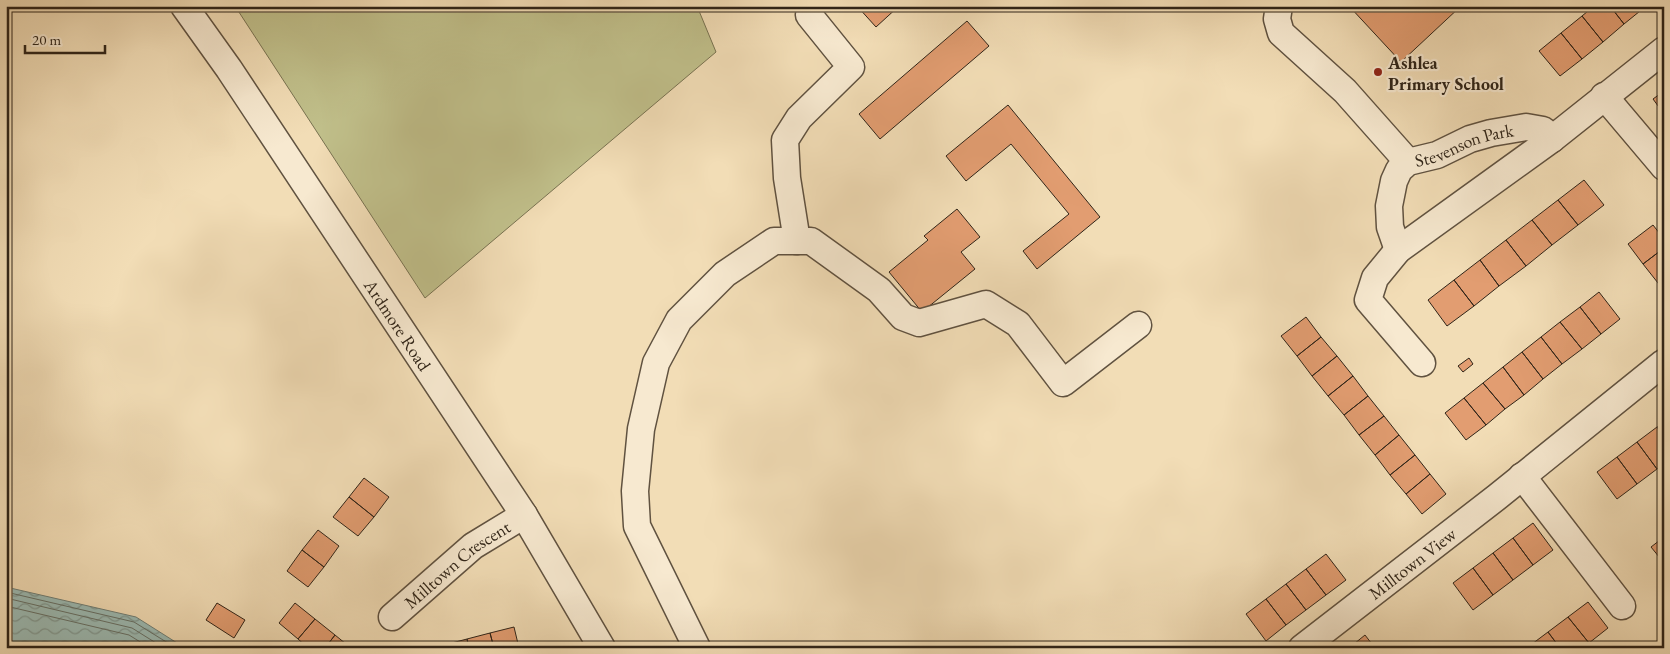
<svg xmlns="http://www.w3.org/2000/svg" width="1670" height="654" viewBox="0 0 1670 654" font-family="'EB Garamond',serif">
	<defs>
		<pattern id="water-waves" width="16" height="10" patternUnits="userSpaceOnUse" patternTransform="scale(1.25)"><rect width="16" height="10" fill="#9cbbb4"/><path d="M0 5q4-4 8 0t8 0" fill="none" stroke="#809891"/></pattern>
	</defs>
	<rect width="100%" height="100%" fill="#f2ddb6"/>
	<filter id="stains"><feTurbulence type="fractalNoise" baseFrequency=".004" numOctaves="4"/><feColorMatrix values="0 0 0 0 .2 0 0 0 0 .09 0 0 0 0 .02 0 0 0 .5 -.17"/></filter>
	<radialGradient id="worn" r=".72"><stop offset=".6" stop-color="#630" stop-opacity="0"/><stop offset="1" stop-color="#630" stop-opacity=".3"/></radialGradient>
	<path fill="#c0bf8a" stroke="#787251" d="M235,6h462l19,46 -291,246z"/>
	<path fill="url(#water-waves)" stroke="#707f76" d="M6,587l130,30 49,31h-179z"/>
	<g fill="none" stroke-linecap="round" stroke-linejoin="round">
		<path stroke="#667066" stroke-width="1" d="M6,592l128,30 42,26
			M6,598l126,30 32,20
			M6,606l123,29 21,13"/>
	</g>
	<path fill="#e29d71" stroke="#2f2418" d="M857,6h42l-23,21z
		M1349,6h112l-60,56z
		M1594,6h16l14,18 -21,18 -21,-26z
		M1610,6h35v1l-21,17z
		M1582,16l21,26 -21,17 -21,-26z
		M967,21l22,25 -109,93 -21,-25z
		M1561,33l21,26 -22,17 -21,-25z
		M1664,91v23l-11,-15z
		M1008,105l92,112 -63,52 -14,-18 46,-37 -58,-70 -45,37 -20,-25z
		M1584,180l20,25 -26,20 -20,-25z
		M1558,200l20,25 -26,20 -20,-25z
		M957,209l23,28 -19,15 14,17 -53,43 -33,-40 39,-32 -4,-4z
		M1532,220l20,25 -26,21 -20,-26z
		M1653,225l11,14v9l-21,16 -15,-20z
		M1506,240l20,26 -27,20 -19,-26z
		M1664,248v31l-6,4 -15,-19z
		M1480,260l19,26 -25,20 -20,-26z
		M1664,279v12l-6,-8z
		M1454,280l20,26 -27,20 -19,-26z
		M1599,292l21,27 -19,15 -21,-27z
		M1580,307l21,27 -19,15 -22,-27z
		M1306,317l15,20 -24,19 -16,-20z
		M1560,322l22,27 -20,15 -21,-27z
		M1321,337l16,19 -25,20 -15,-20z
		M1541,337l21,27 -19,15 -21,-27z
		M1522,352l21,27 -19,16 -21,-28z
		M1337,356l16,20 -25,20 -16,-20z
		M1469,358l4,6 -10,8 -5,-6z
		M1503,367l21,28 -19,14 -22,-26z
		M1353,376l15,20 -24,19 -16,-19z
		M1483,383l22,26 -19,16 -22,-27z
		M1368,396l16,20 -25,19 -15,-20z
		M1464,398l22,27 -20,15 -21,-27z
		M1384,416l15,19 -24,20 -16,-20z
		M1664,422v14l-7,-9z
		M1657,427l7,9v28l-7,5 -20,-27z
		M1399,435l16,20 -25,20 -15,-20z
		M1637,442l20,27 -20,15 -20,-27z
		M1415,455l15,19 -24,20 -16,-19z
		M1617,457l20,27 -20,15 -20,-27z
		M1430,474l16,20 -24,20 -16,-20z
		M364,478l25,19 -15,20 -25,-20z
		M349,497l25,20 -16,19 -25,-19z
		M1533,523l20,27 -20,15 -20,-27z
		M318,530l21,16 -15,21 -22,-17z
		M1664,537v26l-13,-16z
		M1513,538l20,27 -20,15 -20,-27z
		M302,550l22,17 -16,20 -21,-16z
		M1493,553l20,27 -20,15 -20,-27z
		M1326,554l20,26 -20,15 -20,-26z
		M1473,568l20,27 -20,15 -20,-27z
		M1306,569l20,26 -20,15 -20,-26z
		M1286,584l20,26 -20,15 -20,-26z
		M1266,599l20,26 -20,16 -20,-27z
		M1588,602l20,26 -19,15 -21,-26z
		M217,603l28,17 -11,18 -28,-18z
		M295,603l20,16 -17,20 -19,-16z
		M1568,617l21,26 -6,5h-23l-12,-16z
		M315,619l20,16 -10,13h-17l-10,-9z
		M514,627l5,21h-25l-4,-15z
		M1548,632l12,16h-31l-1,-1z
		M490,633l4,15h-25l-2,-9z
		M335,635l16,13h-26z
		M1365,635l10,13h-26z
		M467,639l2,9h-25v-3z
		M1216,642l4,6h-12z"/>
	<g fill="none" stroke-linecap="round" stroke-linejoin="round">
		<defs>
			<g id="minor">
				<path id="s1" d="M184,6l45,63 295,446 78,133"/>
				<path d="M1279,6l-2,13 4,14 64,58 63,71"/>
				<path d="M1604,96l60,71"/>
				<path d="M797,241l-10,-63 -2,-38 14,-22 52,-51 -42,-52"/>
				<path id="s2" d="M1398,250l-8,-23 -1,-21 5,-25 5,-11 9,-8 29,-7 33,-16 21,-6 35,-6 17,3 9,9"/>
				<path d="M1422,363l-54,-63 7,-22 23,-28 154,-111 112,-89"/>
				<path d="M1522,476l100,130"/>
				<path id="s3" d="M392,617l81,-71 51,-31"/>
				<path d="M697,648l-60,-122 -2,-35 6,-62 15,-66 23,-43 46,-46 49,-33h37l68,49 24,27 16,6 67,-19 32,20 45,59 75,-58"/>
				<path id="s4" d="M1302,648l195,-151 166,-134"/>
			</g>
		</defs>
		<use href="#minor" stroke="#605240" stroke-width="29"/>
		<use href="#minor" stroke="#f7e9d0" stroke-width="26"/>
	</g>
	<circle fill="#8f2418" stroke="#f7e9d0" stroke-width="2" cx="1378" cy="72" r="5"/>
	<g text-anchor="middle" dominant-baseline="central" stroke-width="4.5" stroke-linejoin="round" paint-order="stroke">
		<g font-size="18" font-weight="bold" fill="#2f2418" stroke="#f7e9d0" text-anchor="start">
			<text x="1388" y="62">Ashlea<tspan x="1388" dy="21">Primary School</tspan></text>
		</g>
		<g font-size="18" fill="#2f2418" stroke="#f7e9d0">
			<text stroke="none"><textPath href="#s2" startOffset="154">Stevenson Park</textPath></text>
			<text stroke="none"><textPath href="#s1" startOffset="384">Ardmore Road</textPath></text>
			<text stroke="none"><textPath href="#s4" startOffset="139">Milltown View</textPath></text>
			<text stroke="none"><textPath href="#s3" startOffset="84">Milltown Crescent</textPath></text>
		</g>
	</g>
	<rect width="1670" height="654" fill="none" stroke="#f2ddb6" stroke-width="25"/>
	<rect x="8" y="8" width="1655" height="639" fill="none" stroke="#2f2418" stroke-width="2.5"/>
	<rect x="12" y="12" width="1645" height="629" fill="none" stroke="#2f2418"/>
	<path d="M25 45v8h80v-8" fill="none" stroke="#2f2418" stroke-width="2.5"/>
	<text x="32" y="45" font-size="15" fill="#2f2418" stroke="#f7e9d0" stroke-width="4" paint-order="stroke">20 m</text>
	<rect width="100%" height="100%" filter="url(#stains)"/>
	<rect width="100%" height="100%" fill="url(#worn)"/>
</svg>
